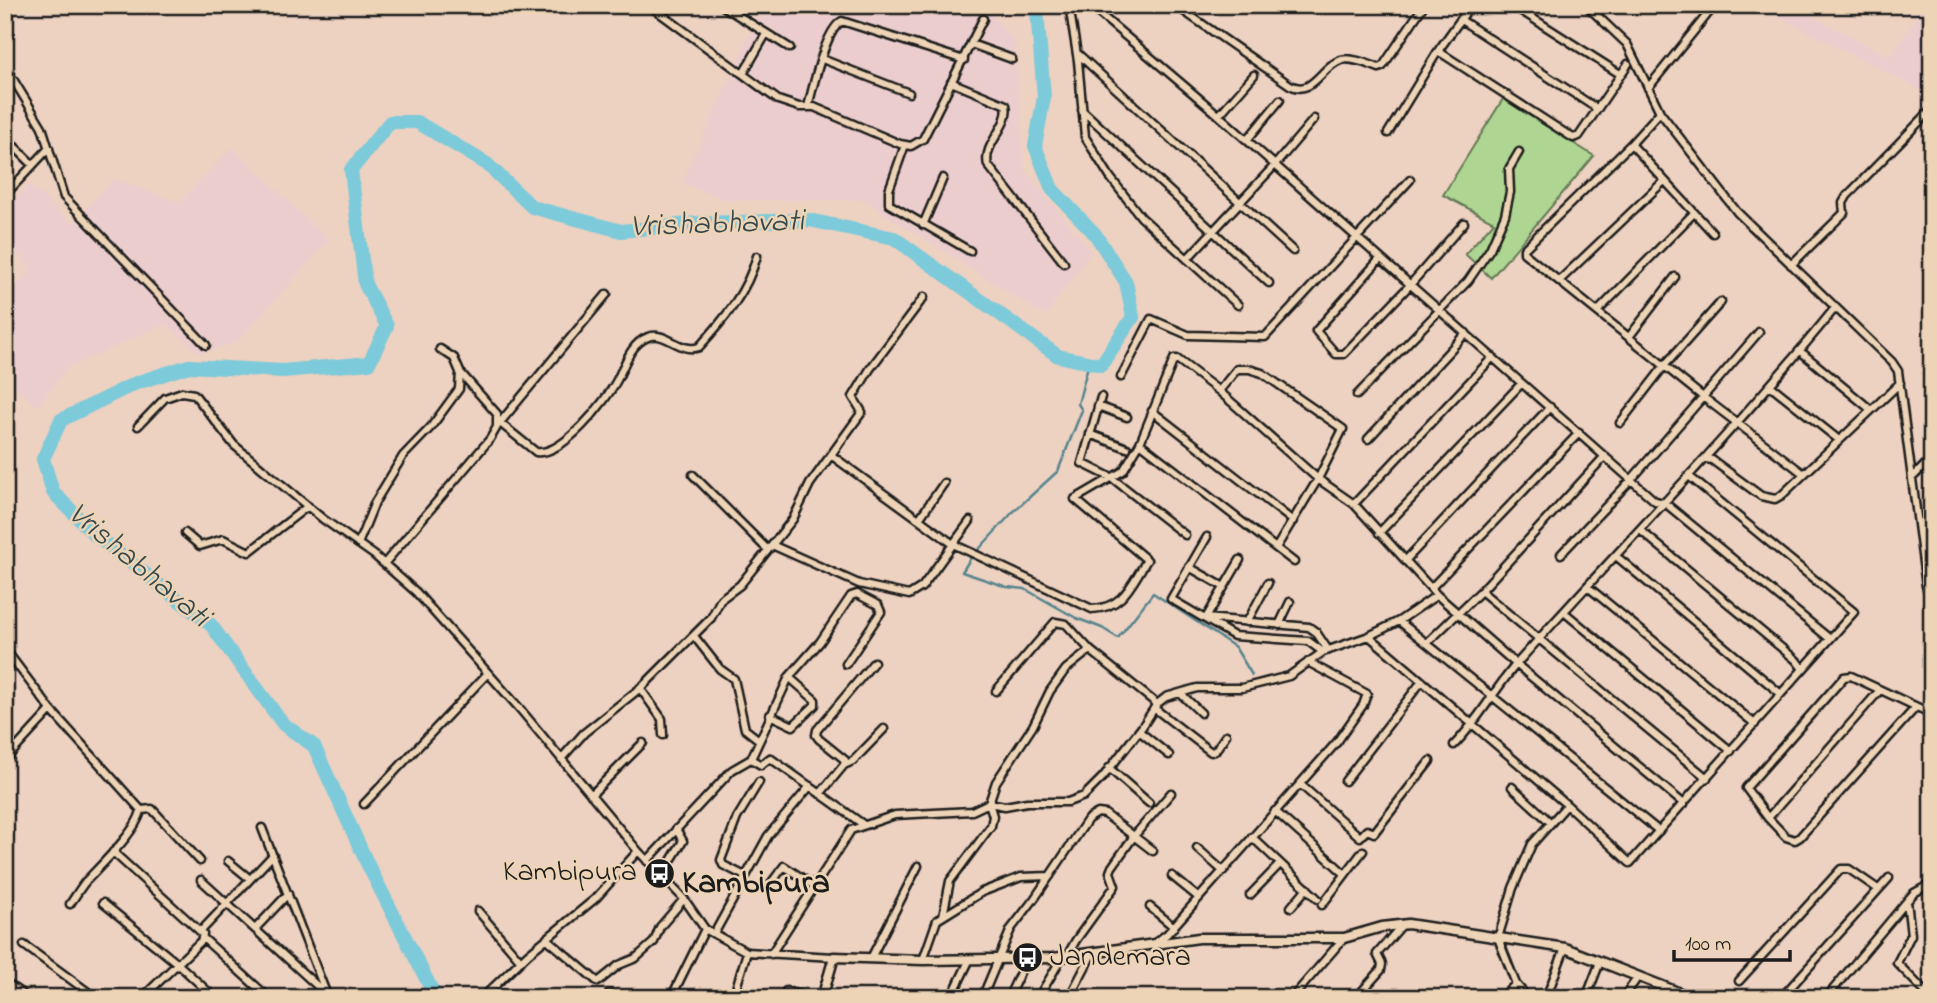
<svg xmlns="http://www.w3.org/2000/svg" width="1937" height="1003" viewBox="0 0 1937 1003" font-family="'Indie Flower',sans-serif">
	<rect width="100%" height="100%" fill="#edd1c1"/>
	<filter id="ink" filterUnits="userSpaceOnUse"><feTurbulence type="fractalNoise" baseFrequency=".0143" numOctaves="2"/><feDisplacementMap in="SourceGraphic" scale="14" xChannelSelector="R" yChannelSelector="G"/><feConvolveMatrix kernelMatrix="1 2 1 2 8 2 1 2 1" color-interpolation-filters="sRGB"/></filter>
	<g filter="url(#ink)">
		<path fill="#eccdce" d="M763,5h212l11,3 29,34 10,128 67,82 -47,64 -182,-116h-136l-45,-17z
			M1756,5h34l100,52 34,-52h8v91z
			M232,147l97,93 -92,102 -37,12 -35,-30 -98,44 -30,39 -29,-27 -3,2v-83l26,-29 -26,-32v-30l25,-24 42,40 42,-45 65,23z"/>
		<path fill="#aed692" stroke="#657957" stroke-width="2" d="M1503,99l91,57 -103,122 -26,-24 29,-32 -51,-27z"/>
		<g fill="none" stroke-linecap="round" stroke-linejoin="round">
			<path stroke="#56848e" stroke-width="2.5" d="M1089,362l-11,42 4,6 -24,61 -46,42 -42,46 -8,13 45,15 18,2 51,29 26,10 16,10 35,-45 82,54 17,28"/>
			<path stroke="#7ccada" stroke-width="14" d="M436,998l-68,-133 -54,-119 -31,-22 -72,-99 -117,-91 -41,-42 -10,-33 18,-39 75,-37 53,-17 94,5 86,-8 18,-37 -22,-42 -14,-114 39,-48h27l70,42 45,43 89,24 77,-8 111,-3 85,18 164,118 43,9 32,-48 -7,-35 -31,-48 -43,-45 -17,-43 9,-49 -7,-86 -6,-6"/>
			<defs>
				<path id="minor" d="M649,5l129,95 21,7h15l86,37 11,2 12,-7 60,-120
					M721,5l69,43
					M1069,5l9,56 7,76 25,40 31,40 97,88
					M1089,5l126,107 440,389 10,2 165,136
					M1175,5l115,80c23,12 31,-19 51,-25 11,-3 27,4 38,8l4,-2 41,-61
					M1471,5l-33,46 135,87 6,-2 49,-72
					M1512,5l108,69
					M1586,5l41,39 33,68 77,100 155,150 6,9 28,215 6,17
					M1461,20l135,88
					M971,44l41,15
					M1077,53l216,198
					M822,59l87,34
					M5,66l37,61 22,70 142,148
					M743,74l23,-40
					M951,82l55,23c5,21 -24,39 -18,60l76,98
					M1648,88l67,-83
					M808,107c5,-20 17,-77 34,-86l122,39
					M1082,110l187,173
					M1660,112l-29,32 -107,105v4l179,144 56,-65
					M1219,115l35,-40
					M1388,133l50,-82
					M5,137l28,28
					M1247,140l33,-40
					M1631,144l82,89
					M905,145l-16,45v14l81,47
					M5,195l44,-47
					M923,225l20,-47
					M1187,259l88,-94 39,-46
					M1380,259l-64,72 20,23h8l66,-69 54,-62
					M1791,265l53,-52 -1,-10 4,-7 85,-87
					M1559,281l105,-100
					M1598,311l96,-98
					M1629,337l46,-60
					M1800,351l70,58
					M1121,377l30,-58 37,16 77,2 145,-157
					M1770,385l69,55
					M1219,391l18,-22h12l13,4 81,56 -25,50 -42,69
					M1357,395l111,-114 22,-32 15,-34 5,-23 -1,-23 10,-17
					M1101,397l-19,66 30,15 73,57
					M1098,406l29,11
					M1152,411l141,110
					M500,423l36,29c27,4 70,-51 81,-72 8,-15 13,-36 31,-43 17,-7 33,17 51,10 25,-27 48,-55 58,-91
					M1620,423l45,-58 56,-63
					M498,425l109,-131
					M138,426l27,-28 17,-6 12,2 40,51 89,74 51,36 42,37 104,117 118,142 46,48 21,30 42,23 87,5
					M1090,434l37,14
					M1368,439l98,-106
					M831,455l122,89 139,65c32,-1 39,-25 55,-49l-72,-61 48,-28 17,-28
					M1706,459l6,1 49,36 14,3 7,-4 118,-112
					M693,475l75,75
					M1912,478l20,-20
					M1354,504l139,-147
					M919,519l25,-36
					M1640,530l156,130 7,9
					M185,533l15,13 23,-7 26,13 59,-46
					M1379,533l142,-149
					M1207,537l-36,62 63,37 74,5 15,11
					M358,544l17,-42 28,-46 28,-29 28,-38 1,-17 -6,-14 -14,-9
					M772,545l87,39 50,11 13,-8 48,-66
					M1561,554l70,-74 72,-83 101,77
					M1616,556l165,138
					M1240,560l-34,58 103,9 7,5 12,18
					M1405,561l145,-154
					M1294,562l-154,-119 34,-84h3l42,32 99,88 36,25 83,91 79,69 168,140
					M384,564l106,-125 7,-12v-13l-37,-42
					M1189,567l35,20
					M1588,587l167,137
					M1431,588l148,-155
					M1481,591l226,187
					M1564,612l167,139
					M1399,621l260,210
					M1247,622l21,-39
					M1279,625l11,-23
					M694,636l26,33 14,10 11,50 14,11
					M1369,636l198,169 63,58 224,-251 -164,-135
					M1427,643l54,-52 124,-135
					M5,649l46,61 90,100c-3,20 -41,56 -55,71 -6,7 -11,16 -16,23
					M846,664l35,-52 -3,-7 -21,-11 -6,2 -31,46 -31,35 -38,82 10,6 9,-7 94,67
					M640,688l22,31 1,16
					M1880,690l-112,128 -22,-30 98,-111 7,-1 81,38
					M996,691l59,-69 11,2 24,26
					M1180,693l21,20
					M1154,708l57,44 4,-1 11,-16
					M770,715l23,11 22,-21v-5l-26,-23
					M1139,731l30,24
					M1454,745c25,-25 41,-57 65,-84 105,-117 216,-230 316,-353
					M561,759l23,-26 59,-47 68,-68 10,-19 19,-14 53,-66 17,-35 52,-72 -9,-15 17,-28 54,-72
					M5,760l46,-50
					M844,765l9,-4 31,-32
					M1109,768l40,35
					M1345,781l77,-100
					M1300,784l60,53 7,-7 7,3 56,-72
					M1512,787l39,36
					M820,794l24,-29 1,-5 -26,-21 -3,-4 1,-5 57,-68
					M591,795l52,-52
					M364,804l124,-131
					M141,810l11,-1 48,52
					M1275,811l70,63
					M1768,818l18,19 9,3 5,-3 116,-130
					M262,828l66,170
					M1252,837l66,62
					M1197,848l26,23
					M113,852l90,82 -2,7 -59,57
					M228,861l22,18
					M647,861l85,-91 19,-11
					M662,875l21,-34 -7,-12
					M745,876l-22,-11 -2,-5 16,-42 22,-36
					M1172,876l27,22
					M201,880l125,114
					M772,882l12,-16 30,20
					M1250,895l30,-31
					M1907,901l4,34 -14,28 34,35
					M103,903l75,61 37,34
					M1322,905l41,-54
					M1150,907l24,20
					M1291,907l16,-19
					M478,911l43,50
					M943,916l7,-35 41,-55 2,-10 -4,-13 7,-21 37,-56 17,-35 16,-22 24,-19 67,54
					M255,929l33,-35
					M201,931l72,-76
					M714,934l54,-98 42,-50
					M203,938l66,60
					M547,939l51,43 21,-17 17,-7 18,-16 6,-15 24,-28
					M1155,943l12,-9 170,-192 26,-37 4,-11 -59,-32
					M24,945l72,53
					M771,954l80,-124 44,-15 77,-4 17,-8 16,3 22,-4h41l16,-6 19,-19 39,-50 15,-23 9,-7 31,-9h45l47,-12 34,-24 46,-16 30,-15 38,-26
					M1067,956l9,-16 39,-54 -5,-14 2,-5 22,-31 37,-43
					M871,958l47,-92
					M923,960l14,-40 45,-28 39,-15 29,-1
					M1739,981l102,-112h8l29,20
					M5,982l23,16
					M1516,984l-18,-46 15,-50 19,-44 35,-39
					M786,991l26,7
					M609,994l4,4
					M482,998l46,-44 68,-56 42,-47
					M671,998l34,-69
					M733,998l14,-46
					M951,998l19,-39
					M982,998l29,-69 24,-31 53,-79 10,-6 7,1 48,37
					M1008,998l19,-40
					M1038,998c8,-15 17,-26 23,-41
					M1069,998l24,-46
					M1292,998l52,-60
					M1356,998l25,-28 1,-6 -5,-10 25,-29
					M1501,998l15,-14 12,14
					M1546,998l19,-50
					M1586,998l14,-36
					M1623,998l15,-21
					M1781,998l108,-120
					M1826,998l81,-97 7,-8 18,-10"/>
				<path id="tertiary" d="M822,998l12,-41 89,3 130,-2 146,-20h145l38,-11 26,-3 157,24 128,50"/>
			</defs>
			<use href="#minor" stroke="#1c1c1c" stroke-width="11"/>
			<use href="#tertiary" stroke="#1c1c1c" stroke-width="13"/>
			<use href="#minor" stroke="#eed4b6" stroke-width="6"/>
			<use href="#tertiary" stroke="#eed4b6" stroke-width="8"/>
		</g>
	</g>
	<defs>
		<symbol id="bus-disc" viewBox="-11 -11 22 22"><circle r="9.5" fill="#1c1c1c" stroke="#eed4b6"/><path d="M-5-6H5V4H4V6H2V4H-2V6H-4V4H-5ZM-3.5-4V0h7V-4ZM-3.5 1.2v1.5H-2V1.2ZM2 1.2v1.5H3.5V1.2Z" fill="#fff"/></symbol>
	</defs>
	<g fill-rule="evenodd">
		<use href="#bus-disc" x="642" y="856" width="35" height="35"/>
		<use href="#bus-disc" x="1010" y="940" width="35" height="35"/>
	</g>
	<g text-anchor="middle" dominant-baseline="central" stroke-width="5" stroke-linejoin="round" paint-order="stroke">
		<g font-size="30" fill="#1c1c1c" stroke="#eed4b6" text-anchor="end">
			<text x="637" y="873">Kambipura</text>
			<text x="1050" y="958" text-anchor="start">Jandemara</text>
		</g>
		<g font-size="32" font-style="italic" fill="#34484c" stroke="#eed4b6">
			<text transform="translate(717 225) rotate(-2)">Vrishabhavati</text>
			<text transform="translate(138 566) rotate(40)">Vrishabhavati</text>
		</g>
		<g font-size="33" font-weight="bold" fill="#1c1c1c" stroke="#eed4b6">
			<text x="756" y="884">Kambipura</text>
		</g>
	</g>
	<rect width="1937" height="1003" fill="none" stroke="#eed4b6" stroke-width="28"/>
	<rect x="14" y="14" width="1909" height="975" fill="none" stroke="#1c1c1c" stroke-width="2.5" filter="url(#ink)"/>
	<path d="M1674 950v10h116v-10" fill="none" stroke="#1c1c1c" stroke-width="3.5"/>
	<text x="1685" y="950" font-size="21" fill="#1c1c1c" stroke="#eed4b6" stroke-width="5" paint-order="stroke">100 m</text>
</svg>
